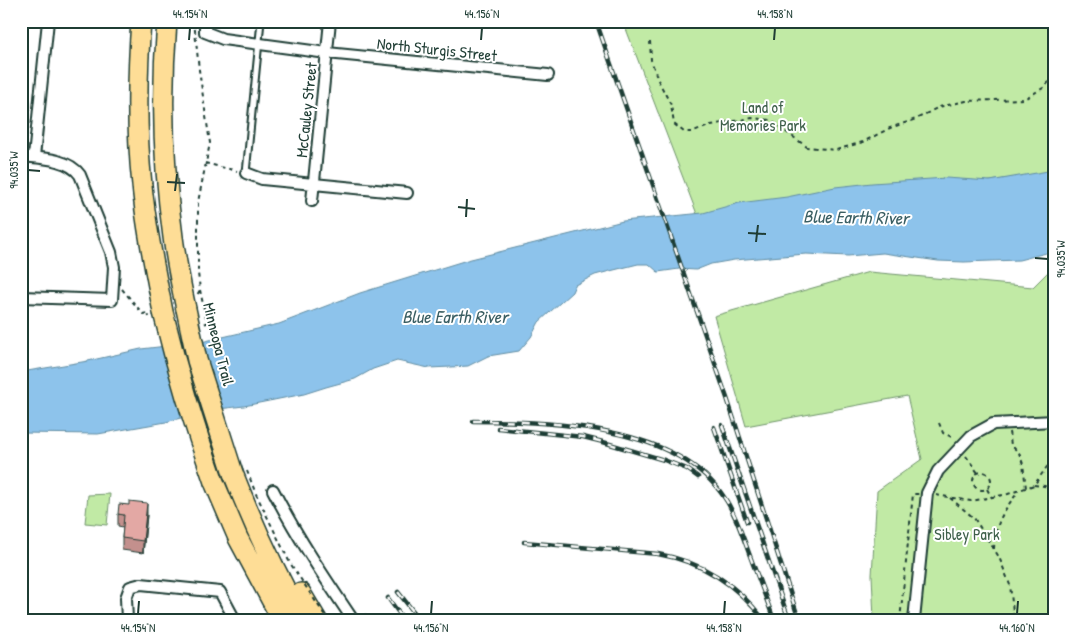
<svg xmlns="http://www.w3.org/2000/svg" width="1075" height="641" viewBox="0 0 1075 641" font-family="'Patrick Hand',sans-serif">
	<rect width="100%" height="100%" fill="#fff"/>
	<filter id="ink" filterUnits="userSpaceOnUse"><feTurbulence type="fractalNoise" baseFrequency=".02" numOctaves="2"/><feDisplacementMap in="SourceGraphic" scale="10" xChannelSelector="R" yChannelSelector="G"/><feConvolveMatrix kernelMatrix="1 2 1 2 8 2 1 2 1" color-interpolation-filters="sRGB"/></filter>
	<g filter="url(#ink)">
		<path fill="#c1eaa5" stroke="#70946c" d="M623,21h431v151l-354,50z
			M1054,266v354h-180l-2,-45 5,-84 45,-32 -15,-63 -161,30 -32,-110 155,-44 164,15z
			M110,494l-3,31 -22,-2 3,-28z"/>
		<path fill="#8dc3eb" stroke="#618da2" d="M1054,170v80l-4,2 -31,8 -55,2 -26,-1 -55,-8 -35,3 -42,-2 -72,6 -23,4 -15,6 -17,-1 -21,3 -9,-8h-11l-28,7 -15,4 -20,10 -3,7 -33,30 -8,15 -12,14 -31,5 -20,10 -17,1 -22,1 -32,-7 -24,8 -18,10 -29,8 -22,7 -60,12 -34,4 -44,12 -68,12 -77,-1v-61l67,-11 53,-12 60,-7 78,-18 81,-31 107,-33 156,-39 80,-8 36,-10 48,-6 48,-10 37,-4 74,-5 44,3z"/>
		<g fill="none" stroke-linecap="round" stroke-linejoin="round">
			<defs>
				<path id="lane" d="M246,173l15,-152"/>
				<path id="street" d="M205,21v11l18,7 104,14 221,22
					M21,156c19,2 47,2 59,19l31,77 3,15 -2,33 -91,-3
					M34,157l14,-136
					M246,173l16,6 145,14
					M312,201l18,-180
					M273,490c23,45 51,87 80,130
					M127,620l-1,-22 4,-11 11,-3 79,8 15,28
					M914,620l13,-127 11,-22 33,-35 22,-12 61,-3"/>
				<path id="highway" d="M141,21c-4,55 -5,109 1,164 4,43 13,85 21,127
					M167,21c-6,72 -4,145 6,216 3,24 8,48 13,72
					M233,473c20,51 42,99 69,147
					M214,482l24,56 44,82
					M301,593l16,27"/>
			</defs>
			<use href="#lane" stroke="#1f3d34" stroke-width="9"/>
			<use href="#street" stroke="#1f3d34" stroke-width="14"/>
			<use href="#highway" stroke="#1f3d34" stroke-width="22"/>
			<path stroke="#1f3d34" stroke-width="2" stroke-dasharray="4 4" stroke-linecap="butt" d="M194,21l5,49 11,73 -12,59v71l2,17 -3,5
				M650,41l1,19 7,20 13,25 3,19 10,8h10l17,-7 41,-7 18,2 37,27 29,3 27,-8 27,-14 26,-9 23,-12 27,-6 58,-2 21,-12 9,-12
				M205,163l32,8
				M122,289l21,25 5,-1 1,4
				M200,290l7,33 -4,1
				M1054,366l-4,3 4,14
				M939,423l4,10 7,3 4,4
				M1009,432l2,13 8,8 4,11 3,24
				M966,456l12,17
				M973 481a9 9 0 1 1 18 0a9 9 0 1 1-18 0Z
				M1034,485l20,2
				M987,489l5,9
				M936,495l35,6 37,-7 26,-9 15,-21 5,-18
				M950,498l24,20 25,39 11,28 4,35
				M994,549c1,-26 9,-38 25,-58
				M365,614l4,6
				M900,620l13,-126h6"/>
			<use href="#lane" stroke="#fff" stroke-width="5"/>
			<use href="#street" stroke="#fff" stroke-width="10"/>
			<use href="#highway" stroke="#fedd96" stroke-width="19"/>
			<defs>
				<path id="rail" d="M596,21l131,377 72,222
					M473,421c78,0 203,4 251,76 10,14 16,32 22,48 9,25 19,50 28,75
					M722,425l67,195
					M714,427l33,95
					M498,428l85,9 20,5 61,18 23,9 11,8
					M524,542l134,12c45,8 78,30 106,66
					M398,592l22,28
					M388,598l16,22"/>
			</defs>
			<use href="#rail" stroke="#1f3d34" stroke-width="4.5"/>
			<use href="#rail" stroke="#fff" stroke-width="2.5" stroke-dasharray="8" stroke-linecap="butt"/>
			<defs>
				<path id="highway-bridge" d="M186,309l11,51 36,113
					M163,312c14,58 31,114 51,170"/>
			</defs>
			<use href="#highway-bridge" stroke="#1f3d34" stroke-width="22" stroke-linecap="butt"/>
			<path stroke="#1f3d34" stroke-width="2" stroke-dasharray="4 4" stroke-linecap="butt" d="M247,471l9,23 34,69 38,57"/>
			<use href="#highway-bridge" stroke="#fedd96" stroke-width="19"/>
		</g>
		<path fill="#c3908d" stroke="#1f3d34" d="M118,514l29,1 -4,38 -21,-3v-12l1,-11 -5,-1z"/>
		<path fill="#9f7673" stroke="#1f3d34" d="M147,503v12l-4,38v-12z"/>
		<path fill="#e3a8a4" stroke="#1f3d34" d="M129,501l18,2 -4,38 -21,-3 2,-23 -6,-1 1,-10 10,1z"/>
	</g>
	<path fill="none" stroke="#1f3d34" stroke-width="2" d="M189,40l1,-12M481,40l1,-12M774,40l1,-12M28,170l12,1M167,182l18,1M175,191l2,-17M458,207l17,2M466,217l1,-18M748,233l18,1M756,242l2,-17M1035,258l13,1M138,614l1,-13M431,614l1,-13M724,614l1,-13M1017,614l1,-13"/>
	<g text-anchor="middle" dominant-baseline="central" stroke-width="4" stroke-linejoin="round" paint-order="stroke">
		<g font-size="16" fill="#1f3d34" stroke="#fff">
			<text transform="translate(437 49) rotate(6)">North Sturgis Street</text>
			<text transform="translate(306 110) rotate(-84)">McCauley Street</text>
			<text transform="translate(219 344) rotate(76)">Minneopa Trail</text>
		</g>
		<g font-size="16" fill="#3f604b" stroke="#fff">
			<text x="763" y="107">Land of<tspan x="763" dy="18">Memories Park</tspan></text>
			<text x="967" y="534">Sibley Park</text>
		</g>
		<g font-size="18" font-style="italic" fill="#3a5e62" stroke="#fff">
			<text transform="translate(856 217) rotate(1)">Blue Earth River</text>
			<text x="455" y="316">Blue Earth River</text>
		</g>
	</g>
	<rect width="1075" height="641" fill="none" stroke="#fff" stroke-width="55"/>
	<rect x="28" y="28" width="1020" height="586" fill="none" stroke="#1f3d34" stroke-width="2"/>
	<g font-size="12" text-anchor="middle" fill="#1f3d34">
		<text x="190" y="18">44.154°N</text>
		<text x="482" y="18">44.156°N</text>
		<text x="775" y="18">44.158°N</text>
		<text transform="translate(14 170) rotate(-90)" y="4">94.035°W</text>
		<text transform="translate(1061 259) rotate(-90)" y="4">94.035°W</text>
		<text x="138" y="632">44.154°N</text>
		<text x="431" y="632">44.156°N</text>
		<text x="724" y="632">44.158°N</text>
		<text x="1017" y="632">44.160°N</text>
	</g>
</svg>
